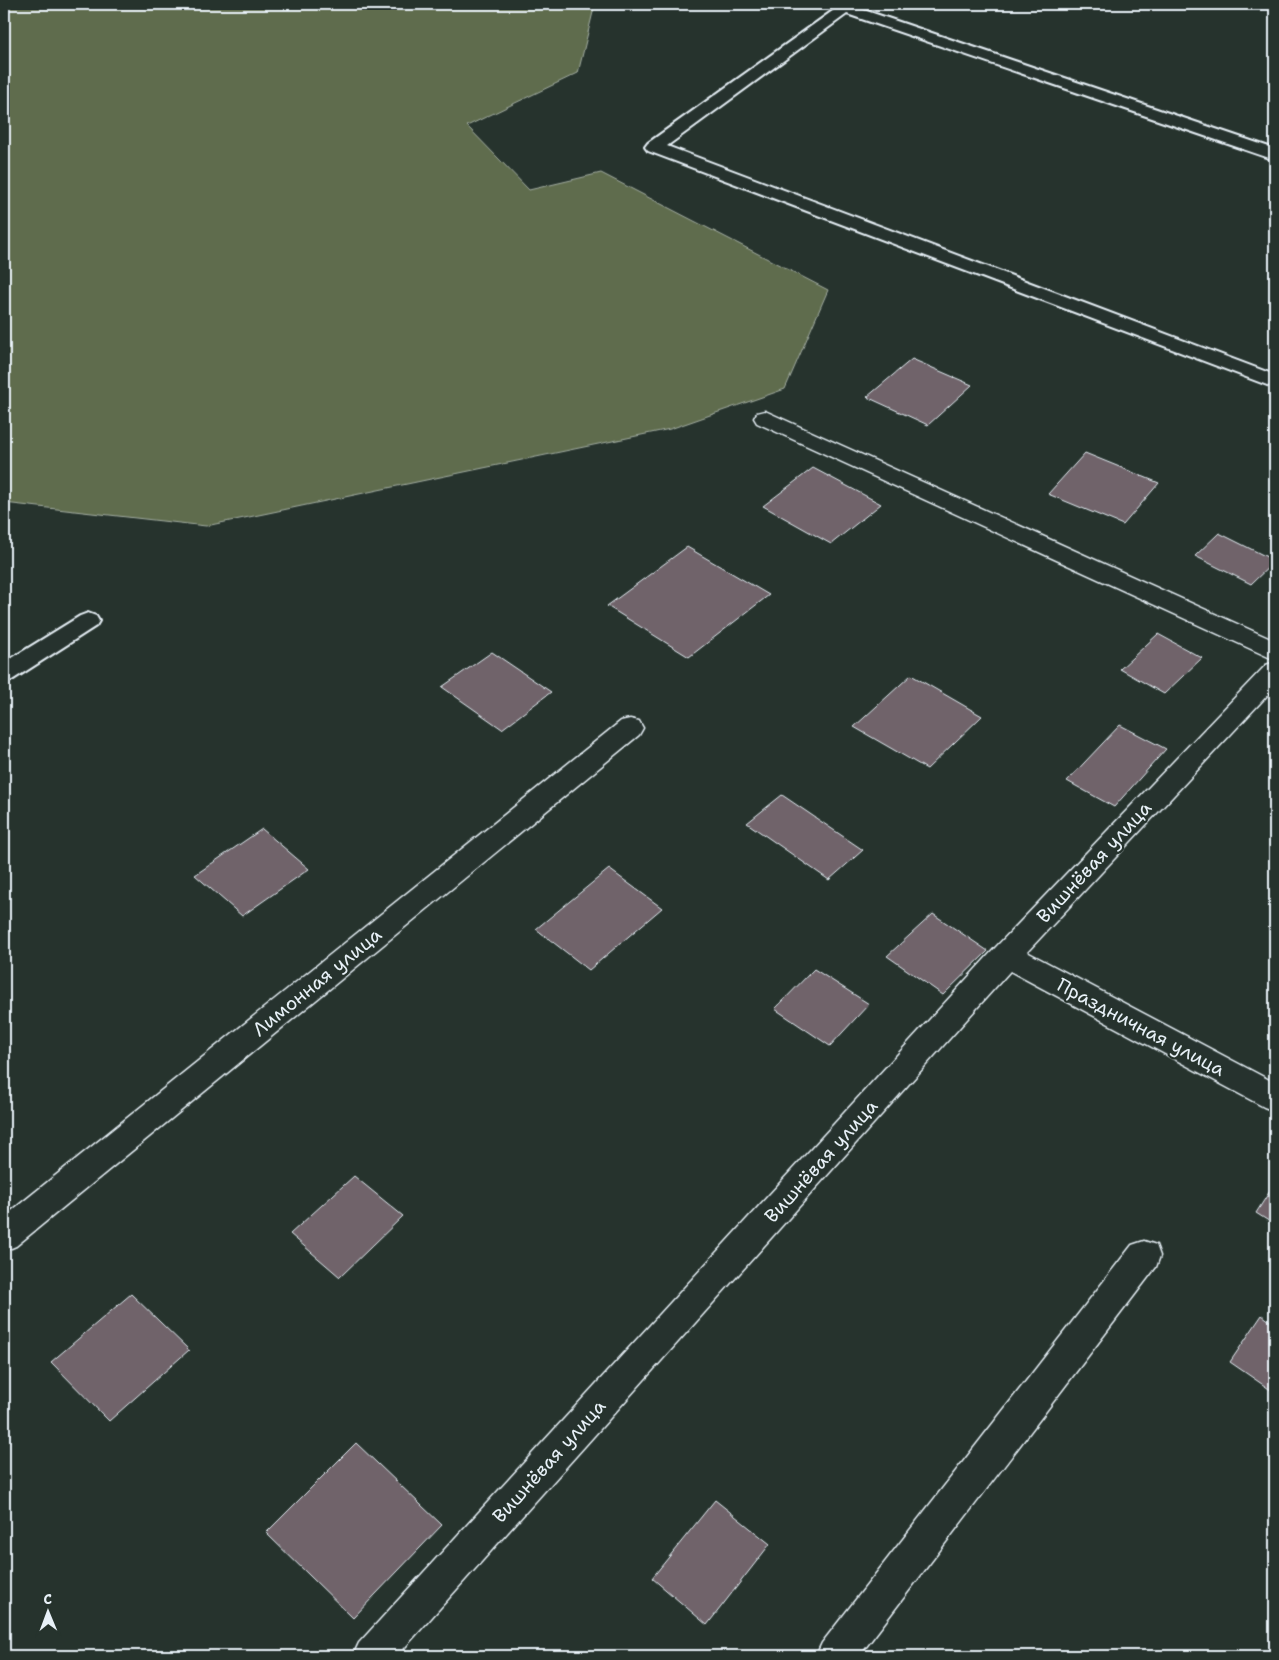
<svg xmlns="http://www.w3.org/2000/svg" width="1279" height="1660" viewBox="0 0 1279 1660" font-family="'Shantell Sans',sans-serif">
	<rect width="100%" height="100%" fill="#26332d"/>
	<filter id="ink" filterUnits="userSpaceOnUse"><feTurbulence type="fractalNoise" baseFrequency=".02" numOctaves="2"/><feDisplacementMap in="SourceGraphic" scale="10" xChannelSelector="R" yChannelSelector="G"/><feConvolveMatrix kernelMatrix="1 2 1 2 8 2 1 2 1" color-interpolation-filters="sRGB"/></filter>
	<g filter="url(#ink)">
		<path fill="#5f6c4e" stroke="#a4aea3" d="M4,4h591l-17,69 -111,53 62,64 72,-17 227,117 -43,99 -115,40 -464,97 -202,-23z"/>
		<path fill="#6f646a" stroke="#e8f1f8" d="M912,359l60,26 -44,40 -61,-28z
			M1085,453l74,30 -36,42 -75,-31z
			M813,468l68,36 -50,40 -68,-38z
			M1219,533l56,28 -24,23 -56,-28z
			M687,547l82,48 -80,62 -82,-51z
			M1158,634l44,24 -38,36 -44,-25z
			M492,652l59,40 -49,37 -60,-42z
			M911,675l71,41 -55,53 -73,-42z
			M1120,725l46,24 -52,58 -47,-26z
			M782,795l81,55 -34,30 -82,-57z
			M262,829l47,40 -67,47 -47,-41z
			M609,869l53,39 -73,62 -53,-41z
			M933,914l55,37 -45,44 -56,-39z
			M814,969l55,35 -39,42 -55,-37z
			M354,1176l49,40 -63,61 -50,-43z
			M1275,1183v42l-19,-12z
			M131,1294l58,56 -80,71 -58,-59z
			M1262,1315l13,10v68l-45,-31z
			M356,1443l86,82 -89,93 -87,-85z
			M715,1500l55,44 -63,81 -55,-47z"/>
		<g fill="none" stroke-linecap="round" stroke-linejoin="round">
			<defs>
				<path id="service" d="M824,4h22l429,145v11l-428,-146 -180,132 608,229v13l-627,-237 -3,-4 3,-4 186,-133z
					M88,613l8,3 3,5 -3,5 -84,54 -8,2v-19l76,-47z"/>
				<path id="minor" d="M765,411l510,230v19l-518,-237 -3,-5 3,-5z
					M1275,662v25l-248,265 248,131v28l-11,-4 -254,-136 -613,685h-44l6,-13 637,-696 270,-282z
					M630,719l9,2 4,7 -4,7 -623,511 -12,5v-34l617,-496z
					M1144,1241l12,4 4,11 -4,11 -297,389h-43l6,-13 310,-398z"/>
			</defs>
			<use href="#service" stroke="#e8f1f8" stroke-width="4"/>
			<use href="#minor" stroke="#e8f1f8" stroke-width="3"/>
			<use href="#service" fill="#26332d" fill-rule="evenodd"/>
			<use href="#minor" fill="#26332d" fill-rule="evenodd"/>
		</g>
	</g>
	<g text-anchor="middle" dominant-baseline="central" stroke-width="4.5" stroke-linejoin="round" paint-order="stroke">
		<g font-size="19" fill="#e8f1f8" stroke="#26332d">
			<text transform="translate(1094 862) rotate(-47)">Вишнёвая улица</text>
			<text transform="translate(317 982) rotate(-39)">Лимонная улица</text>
			<text transform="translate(1141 1027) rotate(28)">Праздничная улица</text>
			<text transform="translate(821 1161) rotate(-48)">Вишнёвая улица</text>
			<text transform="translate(549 1461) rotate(-48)">Вишнёвая улица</text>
		</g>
	</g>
	<rect width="1279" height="1660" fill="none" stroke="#26332d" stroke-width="20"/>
	<rect x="10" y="10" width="1259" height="1640" fill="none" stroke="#e8f1f8" stroke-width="2" filter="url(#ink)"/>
	<g transform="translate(48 1612) rotate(359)" stroke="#26332d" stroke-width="4" paint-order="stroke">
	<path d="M0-4L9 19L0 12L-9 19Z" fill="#e8f1f8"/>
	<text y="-8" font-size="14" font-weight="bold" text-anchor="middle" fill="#e8f1f8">С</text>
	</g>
</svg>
